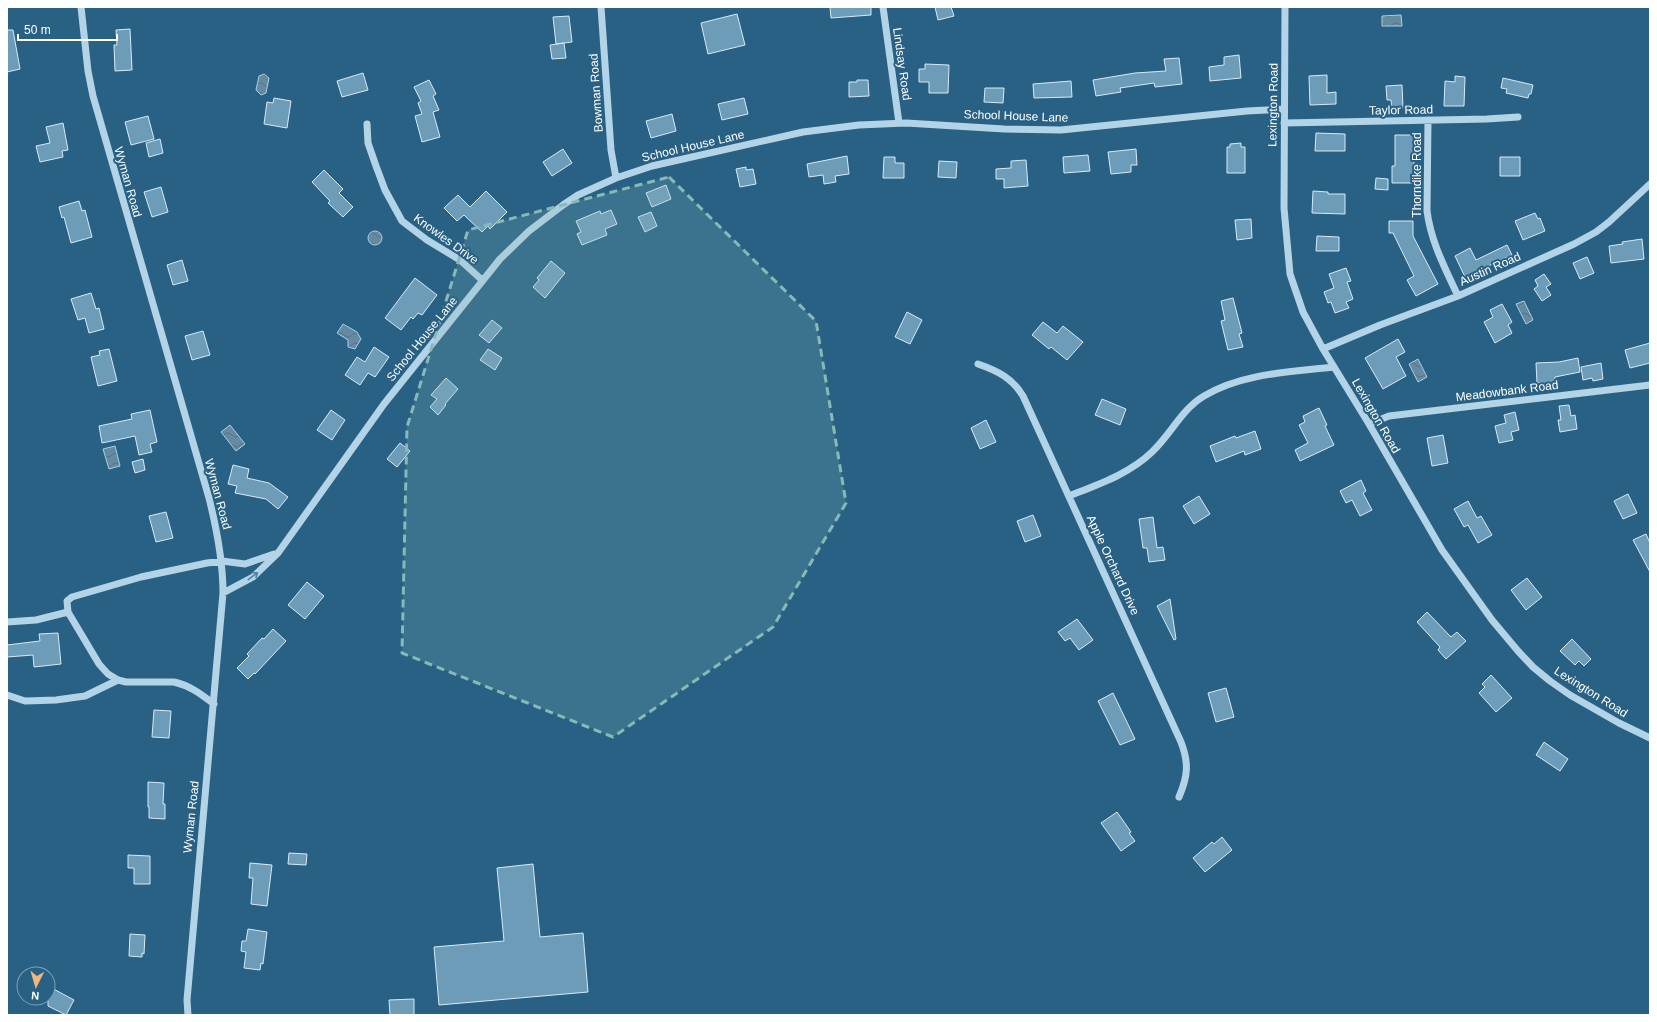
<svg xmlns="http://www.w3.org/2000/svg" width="1657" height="1022" viewBox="0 0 1657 1022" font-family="Helvetica,sans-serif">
	<defs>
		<pattern id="water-waves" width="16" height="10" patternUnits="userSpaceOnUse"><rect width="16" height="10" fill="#658ba2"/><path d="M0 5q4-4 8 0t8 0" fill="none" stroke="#5b7280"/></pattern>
	</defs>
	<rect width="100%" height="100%" fill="#296184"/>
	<path fill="url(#water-waves)" stroke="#a7d0e7" d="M1401,15l1,11h-20v-10z
		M264,74l5,4 -3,15 -5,2 -5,-5 3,-14z
		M368 238a7 7 0 1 1 14 0a7 7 0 1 1-14 0Z
		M1524,301l9,19 -7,4 -10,-20z
		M343,324l14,8 4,7 -6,10 -7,-2v-7l-11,-7z
		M1418,359l9,18 -9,5 -9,-18z
		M230,425l15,19 -9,7 -15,-19z
		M115,446l5,20 -11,3 -6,-20z"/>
	<path fill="#6d9cb9" stroke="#d6eaf6" d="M830,7h41v8l-40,3z
		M935,7h16l3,9 -16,4z
		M737,14l8,31 -37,9 -7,-31z
		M569,16l3,26 -16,2 -3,-27z
		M130,29l2,41 -17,1 -1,-26h3l-1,-15z
		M7,30h6l7,39 -13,3z
		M564,43l2,15 -14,1 -2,-14z
		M1239,55l2,23 -31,3 -1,-14 15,-2v-8z
		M1179,58l3,26 -27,3 -1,-4 -34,5 1,4 -25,4 -3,-16 42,-7 31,-2 -2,-12z
		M925,64l24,1 -1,28h-19v-11h-10v-13h6z
		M363,73l5,17 -26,7 -5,-16z
		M1327,75v18l9,-1v12l-26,1 -1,-29z
		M1455,76l10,1 -1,29h-20l1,-25 10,1z
		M1503,78l30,7 -2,9h-2l-1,4 -22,-5 1,-4 -6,-1z
		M429,80l7,14 -3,2 6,14 -6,2 7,25 -18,5 -7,-26 7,-2 -4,-11 3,-2 -7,-14z
		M857,80h11l1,16 -20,1v-15h8z
		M1071,81l1,16 -38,1 -1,-14z
		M1402,85l1,23 -11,1 -1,-9h-4l-1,-14z
		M985,88h19l-1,15 -19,-1z
		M274,98l17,3 -4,27 -23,-4 3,-22 6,1z
		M744,98l4,16 -26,6 -4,-16z
		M672,114l4,17 -25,7 -5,-17z
		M148,116l6,23 -23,6 -6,-23z
		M63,123l5,27 -6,1 1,6 -23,5 -4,-16 14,-3 -4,-16z
		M1316,133l29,1v17h-30z
		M1395,135h19v48h-22v-17h3z
		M160,139l3,14 -14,4 -3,-14z
		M1241,143v4h4v26h-18v-26h3v-3z
		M563,149l9,14 -20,13 -9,-14z
		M1136,149l1,16h-6v7l-20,2 -3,-22z
		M1088,155l2,16 -26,2 -1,-16z
		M847,156l2,18 -14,2 1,6 -12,2 -1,-9 -14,2 -2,-13z
		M884,157h11v6h9v15h-21z
		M1500,157h20v19h-20z
		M1026,160l2,26 -24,2v-9h-8v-10l15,-1v-7z
		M939,161l18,1 -1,16 -18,-1z
		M746,167v3l7,-1 3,15 -16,3 -4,-18z
		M324,170l19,19 -4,4 14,14 -10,10 -15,-14 2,-2 -18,-19z
		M1376,178l12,1v11l-13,-1z
		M666,185l5,14 -19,8 -6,-14z
		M161,187l7,25 -16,5 -8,-25z
		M486,191l21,21 -17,17 -2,-3 -6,6 -18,-17 -7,6 -13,-13 14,-13 12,12z
		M1313,191l15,1v2h17v20l-33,-1z
		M79,201l3,10 3,-1 7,27 -21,6 -7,-26 -2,1 -3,-11z
		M611,210l6,14 -12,5 2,6 -25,10 -5,-11 4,-2 -5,-11 24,-10 1,3z
		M651,212l6,14 -12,6 -7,-15z
		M1535,213l3,6 2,-1 5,13 -22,9 -8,-19z
		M1251,219l1,19 -15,2 -2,-20z
		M1389,221h24v15l25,48 -22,12 -9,-16 7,-4 -21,-43h-4z
		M1317,236l22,1v14h-23z
		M1642,239l2,20 -33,4 -2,-17 14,-2 -1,-2z
		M1507,245l5,10 -47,22 -10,-21 15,-8 6,12z
		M1587,257l7,16 -14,6 -7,-16z
		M182,260l6,21 -15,4 -6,-20z
		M551,261l14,12 -20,25 -12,-11 6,-7 -2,-2z
		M1346,268l5,13 -4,1 6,17 -7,3 3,6 -14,5 -4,-11 -3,1 -4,-11 10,-4 -5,-14z
		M1544,274l7,10 -5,3 5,8 -9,6 -8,-12 4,-3 -3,-6z
		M415,278l22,17 -15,20 -4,-2 -5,6 -2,-2 -10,13 -16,-12z
		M91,293l5,16 3,-1 5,21 -15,4 -4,-15 -7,2 -7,-21z
		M1233,298l9,35 -3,1 4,13 -15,3 -7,-29 4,-1 -4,-19z
		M1502,304l10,18 -4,3 4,8 -17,10 -11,-21 9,-5 -3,-7z
		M907,312l15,8 -12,24 -15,-7z
		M492,320l10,8 -13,15 -10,-8z
		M1043,322l14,11 6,-7 20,16 -16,18 -16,-13 -2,2 -17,-14z
		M203,331l7,24 -18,5 -7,-24z
		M1398,339l7,13 -9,5 10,19 -23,13 -18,-31z
		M1650,343v20l-20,5 -5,-18z
		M374,347l15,10 -14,20 -7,-4 -8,12 -15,-10 12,-18 8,5z
		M109,349l8,32 -19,5 -7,-29 9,-2 -1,-4z
		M488,349l14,9 -7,12 -15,-10z
		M1578,358l2,14 -25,5v8l-12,1v-3h-6l-1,-20 23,-1z
		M1601,363l2,16 -10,2 -1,-3 -9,2 -2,-13z
		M446,378l12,11 -13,15 1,1 -8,10 -8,-8 7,-8 -6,-4z
		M1102,399l24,10 -6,16 -25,-10z
		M1569,405l2,11 4,-1 2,14 -17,3 -2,-12h3l-2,-14z
		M1319,408l8,17 -2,1 9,19 -34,16 -5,-11 13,-7 -9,-18 6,-3 -2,-6z
		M150,410l7,32 -7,2 2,8 -13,3 -4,-19 -33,7 -3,-17 33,-7 -1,-5z
		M331,410l14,10 -13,20 -15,-10z
		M1515,412l4,18 -8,2 2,8 -14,3 -4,-17 11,-3 -2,-8z
		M986,420l10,22 -16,7 -9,-21z
		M1255,431l6,18 -16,6 -1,-4 -28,11 -6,-16 25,-10 1,2z
		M1443,435l5,28 -16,3 -5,-28z
		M400,443l10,8 -13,16 -10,-8z
		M143,459l2,11 -10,3 -3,-11z
		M233,465l16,4 -2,9 22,5 19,14 -10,12 -12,-10 -31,-6 2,-7 -9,-2z
		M1361,480l5,11 -3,2 9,17 -12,6 -8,-16 -6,3 -6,-12z
		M1628,494l9,19 -14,6 -9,-18z
		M1199,496l11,18 -16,10 -11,-18z
		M1468,501l9,17 4,-2 11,19 -14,8 -10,-18 -4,2 -10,-18z
		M166,512l7,26 -17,4 -7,-26z
		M1033,515l8,21 -16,6 -8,-21z
		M1153,517l4,31 6,-1 2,13 -16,2 -2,-14h-4l-4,-29z
		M1646,534l4,9v29l-17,-32z
		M1527,578l15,19 -16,13 -15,-20z
		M307,582l17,14 -19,23 -17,-14z
		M1170,599l6,40 -2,1 -17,-34z
		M1427,612l24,25 6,-5 9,9 -20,18 -8,-9 2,-3 -23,-25z
		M1077,619l16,21 -14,10 -9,-12 -5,3 -7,-9z
		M273,629l13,12 -31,33 -1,-1 -6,6 -11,-11 12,-12 -2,-2 15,-16 2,1z
		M58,633l3,31 -27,3 -1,-12 -26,2v-12l33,-4 -1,-7z
		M1572,639l19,20 -7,7 -5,-5 -4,4 -15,-14z
		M1491,675l21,23 -16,14 -17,-19 6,-6 -3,-3z
		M1226,688l8,29 -18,5 -8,-29z
		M1113,693l22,46 -15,6 -22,-44z
		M154,710l17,1 -2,27 -17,-1z
		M1544,742l24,17 -8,12 -24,-16z
		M148,782l16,1 -1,21h2v15l-16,-1v-11h-1z
		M1117,812l14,20 -2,1 6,8 -14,10 -20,-28z
		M1222,837l10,13 -27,22 -12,-14 19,-16 2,2z
		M289,853l18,1 -1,11 -18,-1z
		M128,855l22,1v28h-16v-16h-6z
		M250,863l22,2 -5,41 -16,-2 2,-26h-4z
		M533,864l7,73 43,-4 5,59 -149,13 -5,-58 70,-6 -7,-73z
		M248,929l19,3 -4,32 -2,-1 -1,7 -16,-2 2,-16 -5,-1 1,-10h4z
		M130,934l15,1 -1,19 -2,-1v4l-13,-1z
		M48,986l26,14 -8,15 -18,-9z
		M414,999v16h-24l-1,-15z"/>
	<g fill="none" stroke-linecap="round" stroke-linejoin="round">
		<path stroke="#b3d3e7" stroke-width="7" d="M81,7l7,64 5,25 116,402c8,32 14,63 14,95l-36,407 1,15
			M601,7l10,143 5,28
			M883,7l16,116
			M1285,7l-1,201 6,66 13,38 20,37 46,75 73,126 50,70 26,31 15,16 17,14 20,14 49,28 31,15
			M1428,120l-1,91c4,31 18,57 31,85
			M1284,123l203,-4 31,-2
			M367,124l1,19 8,23 9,24 17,31 25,19 33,20 22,20
			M1323,349l57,-24 78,-29 116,-52 22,-12 13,-10 41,-38
			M978,364c20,7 34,14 45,32l158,346c8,21 7,34 -2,55
			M1369,424l20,-8 261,-31
			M1069,496c30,-12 60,-22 83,-44 19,-18 30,-43 52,-56 38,-23 87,-24 130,-29
			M223,593l30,-16 25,-24 106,-149 116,-145 29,-28 34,-26 15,-10 38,-17 36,-12 151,-34 56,-7 47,-2 98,6 57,1 186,-19 37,-2
			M7,622l29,-2 32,-8
			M7,695l18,6 31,-1 29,-4 33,-16
			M214,704c-13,-10 -23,-18 -40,-22h-48l-8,-2 -10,-6 -9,-10 -31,-52 -1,-11 5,-4 69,-20 66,-14 15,-2 23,3 29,-10"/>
	</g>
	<defs><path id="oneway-shaft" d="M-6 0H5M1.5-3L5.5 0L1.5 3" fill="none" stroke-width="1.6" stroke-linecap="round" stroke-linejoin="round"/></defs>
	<use stroke="#5283a2" href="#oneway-shaft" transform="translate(253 576) rotate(-37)"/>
	<path fill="#87bab6" fill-opacity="0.2" stroke="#87bab6" stroke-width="3" stroke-dasharray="8 5" stroke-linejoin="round" d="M669,177l147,144 30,182 -73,124 -160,110 -211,-84 5,-226 61,-197z"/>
	<g text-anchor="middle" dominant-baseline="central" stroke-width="4" stroke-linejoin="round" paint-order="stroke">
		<g font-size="12" fill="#fff" stroke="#296184">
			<text transform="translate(902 64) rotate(82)">Lindsay Road</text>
			<text transform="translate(596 93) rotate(-94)">Bowman Road</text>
			<text transform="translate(1273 105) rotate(-89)">Lexington Road</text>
			<text transform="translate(1401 110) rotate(-1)">Taylor Road</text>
			<text transform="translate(1016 116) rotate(2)">School House Lane</text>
			<text transform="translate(693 146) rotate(-13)">School House Lane</text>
			<text transform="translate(1417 175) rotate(-90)">Thorndike Road</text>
			<text transform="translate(128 182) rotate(74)">Wyman Road</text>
			<text transform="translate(446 239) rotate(36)">Knowles Drive</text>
			<text transform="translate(1490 269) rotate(-24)">Austin Road</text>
			<text transform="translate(422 339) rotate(-51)">School House Lane</text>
			<text transform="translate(1507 391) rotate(-7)">Meadowbank Road</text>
			<text transform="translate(1376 416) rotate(60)">Lexington Road</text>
			<text transform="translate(218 494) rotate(75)">Wyman Road</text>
			<text transform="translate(1113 565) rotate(65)">Apple Orchard Drive</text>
			<text transform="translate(1591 692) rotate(32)">Lexington Road</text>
			<text transform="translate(191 817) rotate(-84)">Wyman Road</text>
		</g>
	</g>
	<rect width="1657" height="1022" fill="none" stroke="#ffffff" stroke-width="16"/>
	<g transform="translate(36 986) rotate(185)"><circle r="19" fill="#296184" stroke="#7fa0b5"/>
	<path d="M0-3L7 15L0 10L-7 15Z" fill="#eeb87a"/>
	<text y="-6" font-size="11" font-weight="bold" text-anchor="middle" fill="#ffffff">N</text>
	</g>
	<path d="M18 34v6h99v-6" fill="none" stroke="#ffffff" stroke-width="2"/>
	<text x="24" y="34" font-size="12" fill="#ffffff" stroke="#296184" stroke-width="3" paint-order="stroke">50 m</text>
</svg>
